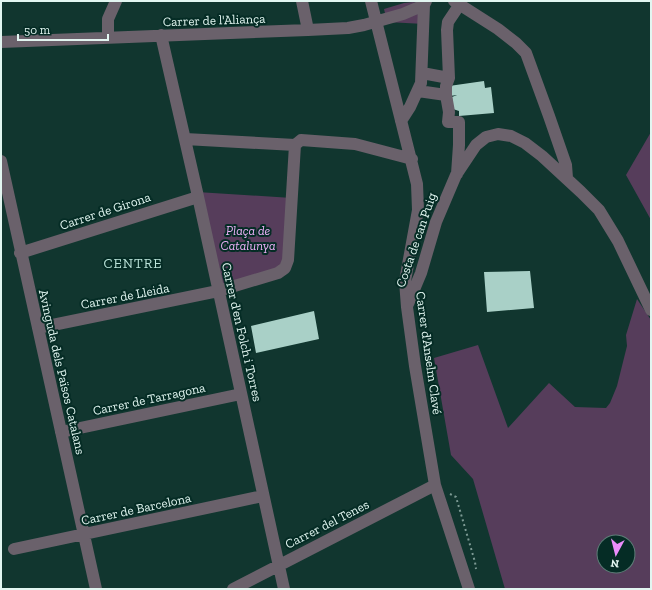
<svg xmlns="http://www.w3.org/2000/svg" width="652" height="590" viewBox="0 0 652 590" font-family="'Zilla Slab',serif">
	<rect width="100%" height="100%" fill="#11362f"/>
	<path fill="#563d5b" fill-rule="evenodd" d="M413,2l11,3v19l-37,-2 -3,-13 20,-6z
		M651,132v88l-25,-45z
		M197,192l95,6 -7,70 -67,23z
		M637,299l14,21v269h-146l-32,-110 -22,-24 -17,-97 44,-13 30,83 41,-45 26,24 31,1 4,-5 7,-17 10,-40 -1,-11zM604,542h24v24h-24z"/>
	<path fill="#a9d0c7" d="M484,81l1,7 6,-1 3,26 -35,3v-5l-6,-2 -1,-12 5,-2 -7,1 -1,-10z
		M530,271l4,37 -47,4 -3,-40z
		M314,311l5,28 -63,14 -5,-27z"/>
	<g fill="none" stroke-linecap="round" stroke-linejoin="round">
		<path stroke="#7d9a94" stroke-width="2" stroke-dasharray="2 3" stroke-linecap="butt" d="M450,494l6,3 19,65 1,7"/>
		<path stroke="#6a616b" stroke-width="12" d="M302,1l6,29
			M371,1l46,183 1,26 -13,71 2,26 8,59 20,119 34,104
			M454,1l44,28 18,14 10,10 23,63 17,49 1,13
			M161,35l36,157 87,397
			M108,38v-19l8,-18
			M1,42l307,-12 40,-2 16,-3 39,-11 21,-9
			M422,73l27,5
			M418,91l28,4
			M401,121l9,-14 11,-24 3,-78 2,-4
			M185,139l110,6 6,-5 54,4 57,15
			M1,161l95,428
			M457,174l2,-29v-23h-11l1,-10 -3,-17v-9l3,-8 -2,-48 1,-8 12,-18
			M20,253l178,-56
			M408,304l13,-31 15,-51 20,-47 20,-30 10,-8 12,-3 13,2 14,7 17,13 39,36 18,18 19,31 33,69
			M38,328l180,-37 60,-18 7,-5 3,-8 7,-115
			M61,432l180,-38
			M14,549l249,-53
			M233,589l202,-104"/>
	</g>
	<g text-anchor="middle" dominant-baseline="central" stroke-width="4" stroke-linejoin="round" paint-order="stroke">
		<g font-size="13" fill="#e2f6f1" stroke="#052c25">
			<text transform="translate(214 20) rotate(-2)">Carrer de l'Aliança</text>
			<text transform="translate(105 211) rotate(-18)">Carrer de Girona</text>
			<text transform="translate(416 240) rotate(-71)">Costa de can Puig</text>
			<text transform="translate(125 296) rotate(-11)">Carrer de Lleida</text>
			<text transform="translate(242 332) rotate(77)">Carrer d'en Folch i Torres</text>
			<text transform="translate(429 353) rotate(82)">Carrer d'Anselm Clavé</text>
			<text transform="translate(62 372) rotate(77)">Avinguda dels Països Catalans</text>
			<text transform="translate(149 399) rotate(-12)">Carrer de Tarragona</text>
			<text transform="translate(136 509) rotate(-12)">Carrer de Barcelona</text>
			<text transform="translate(327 524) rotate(-27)">Carrer del Tenes</text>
		</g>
		<g font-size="13" font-style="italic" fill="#edb1f8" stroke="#052c25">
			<text x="248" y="230">Plaça de<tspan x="248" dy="15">Catalunya</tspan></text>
		</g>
		<g font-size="14" letter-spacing="1" fill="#bbe4da" stroke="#052c25">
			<text x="133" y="263">CENTRE</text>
		</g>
	</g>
	<rect width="652" height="590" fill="none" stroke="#e2f6f1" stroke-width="4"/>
	<g transform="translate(616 554) rotate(187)"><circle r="19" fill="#052c25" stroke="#5d7d77"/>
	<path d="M0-3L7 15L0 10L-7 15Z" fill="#eb8dfb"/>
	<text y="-6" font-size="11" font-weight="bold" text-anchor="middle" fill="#e2f6f1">N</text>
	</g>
	<path d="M18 34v6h90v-6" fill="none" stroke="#e2f6f1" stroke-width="2"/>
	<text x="24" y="34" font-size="12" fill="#e2f6f1" stroke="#052c25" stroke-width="3" paint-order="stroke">50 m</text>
</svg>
